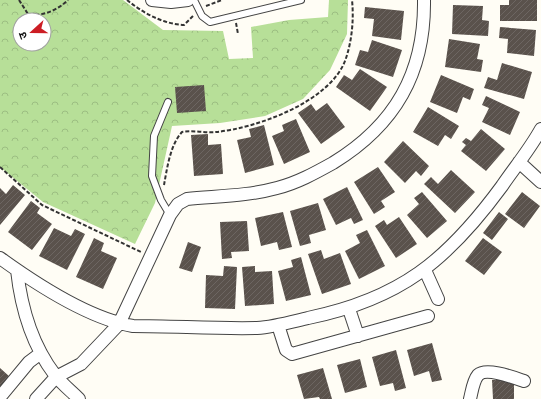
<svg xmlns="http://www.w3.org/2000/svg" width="541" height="399" viewBox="0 0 541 399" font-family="Lora,'Noto Sans Devanagari',serif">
	<defs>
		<pattern id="forest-crowns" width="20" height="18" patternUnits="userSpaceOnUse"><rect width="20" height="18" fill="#b7df98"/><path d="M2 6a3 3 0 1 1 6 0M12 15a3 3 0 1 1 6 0" fill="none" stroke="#9cbe82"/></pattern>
		<pattern id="building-hatch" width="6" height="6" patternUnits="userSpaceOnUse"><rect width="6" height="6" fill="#5a524c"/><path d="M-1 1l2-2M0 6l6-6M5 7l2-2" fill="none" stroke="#6d6662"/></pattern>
	</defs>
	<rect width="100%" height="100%" fill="#fffdf5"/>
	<path fill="url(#forest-crowns)" fill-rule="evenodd" d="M0,0h123l40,30 60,1 6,28 24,-1 -2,-31 38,-7 39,-3 1,-17h19l-1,34 -17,36 -27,29 -38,17 -45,7 -48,3 -17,77 -20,41 -92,-42 -43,-35zM20,20h24v24h-24z"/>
	<path fill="url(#building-hatch)" d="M509,0h28v21h-37v-16h9z
		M453,5l30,1 -1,14 7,1 -1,15 -36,-2z
		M365,7l39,4 -3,29 -29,-4 2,-17 -10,-1z
		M500,27l36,3 -2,26 -27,-3 1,-14 -9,-1z
		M449,39l31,5 -3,15 6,1 -2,12 -36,-5z
		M372,40l30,10 -9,27 -38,-12 5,-15 8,2z
		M502,63l30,9 -8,27 -40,-11 4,-11 9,3z
		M360,69l27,18 -17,24 -34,-24 8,-12 8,5z
		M441,75l33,14 -4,11 -7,-3 -6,16 -27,-11z
		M204,85l2,26 -29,2 -2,-26z
		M486,96l34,16 -10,23 -28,-13 7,-14 -7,-3z
		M327,103l18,24 -24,17 -23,-31 13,-9 5,7z
		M428,107l31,19 -8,13 -6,-4 -7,11 -25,-14z
		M296,119l14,33 -26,12 -12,-28 12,-5 -2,-6z
		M264,125l10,40 -29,8 -8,-33 14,-3 -2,-8z
		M481,129l24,20 -19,22 -25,-20 5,-6 -4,-3 4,-4 5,3z
		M208,134v11l13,-1 2,30 -29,2 -3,-41z
		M403,141l26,25 -8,10 -5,-5 -11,12 -21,-21z
		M378,167l17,25 -14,9 4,6 -11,7 -20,-32z
		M451,170l24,22 -20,21 -31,-29 7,-7 7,7z
		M13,185l12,10 -25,30v-37l6,6z
		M347,187l16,33 -9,4 -3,-6 -15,7 -13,-26z
		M422,192l25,29 -20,17 -20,-23 12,-11 -5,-6z
		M522,192l18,14 -16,22 -19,-14z
		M31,201l9,7 -3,5 15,11 -20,26 -24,-18z
		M318,203l8,27 -17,5 2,8 -11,3 -10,-35z
		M283,212l9,35 -13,3 -2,-8 -16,4 -6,-28z
		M499,212l9,7 -16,21 -9,-7z
		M399,217l18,27 -21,14 -21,-32 9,-6 3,5z
		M247,221l2,30 -18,1 1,6 -10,1 -2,-37z
		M54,228l17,8 4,-7 10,5 -18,36 -28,-14z
		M367,230l18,36 -26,13 -14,-28 15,-8 -4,-8z
		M94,238l10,5 -3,8 16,7 -14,31 -27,-12z
		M483,238l19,14 -18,23 -19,-14z
		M188,242l13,5 -9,25 -13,-4z
		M321,250l3,9 16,-6 11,31 -29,10 -14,-40z
		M301,257l10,38 -25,6 -8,-30 15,-4 -2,-7z
		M224,266l13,1 -2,42 -30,-1 1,-33 17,1z
		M255,266v6l17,-1 2,33 -29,2 -3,-39z
		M432,343l10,37 -10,2 -3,-11 -15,5 -7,-26z
		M396,350l10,38 -11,3 -2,-8 -13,3 -8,-29z
		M360,359l7,28 -22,6 -8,-28z
		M0,368l10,9 -10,12z
		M323,368l9,31h-12l-1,-2 -15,2 -7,-24z
		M492,380h22v19h-21z"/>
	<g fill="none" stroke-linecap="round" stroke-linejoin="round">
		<defs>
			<path id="service" d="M194,0l8,16 8,6 91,-22
				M168,102l-14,34 -2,40 9,24 9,15"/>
			<path id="minor" d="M152,0l19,2 17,-2
				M519,162l22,20
				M0,258c36,26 90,61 133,68 42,0 83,3 124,2 17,-1 34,-6 51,-10 92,-19 139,-57 194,-132 13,-19 28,-37 39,-57
				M17,270c4,37 15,75 38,105 7,9 16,16 24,24
				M425,270l13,29
				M349,309l9,27
				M278,325l8,25 6,4 136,-38
				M0,397l29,-35 12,-9
				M36,399l20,-22 25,-13 38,-40 51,-109 8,-11 9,-5c30,-3 61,-3 90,-11 20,-5 38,-15 56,-25 62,-38 92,-90 91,-163
				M470,399c2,-8 3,-18 8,-24 8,-8 37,3 46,6"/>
		</defs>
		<use href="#service" stroke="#444" stroke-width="8"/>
		<use href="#minor" stroke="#444" stroke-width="14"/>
		<path stroke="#333" stroke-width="2" stroke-dasharray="4 2" stroke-linecap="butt" d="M19,0l9,14c14,3 30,-4 40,-14
			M127,0c16,13 36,24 57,25l9,-9
			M206,6l16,-6
			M236,23l2,11
			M0,167l42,38 99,47
			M164,185c3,-16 6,-40 18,-53 11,-2 23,1 34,0 41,-4 113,-30 129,-71 7,-19 9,-42 7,-61"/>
		<use href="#service" stroke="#fff" stroke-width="6"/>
		<use href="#minor" stroke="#fff" stroke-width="12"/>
	</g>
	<g transform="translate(32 32) rotate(249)"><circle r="19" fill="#ffffff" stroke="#a0a0a0"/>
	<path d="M0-3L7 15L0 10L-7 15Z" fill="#cc1d24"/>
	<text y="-6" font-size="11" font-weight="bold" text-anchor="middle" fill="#111111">उ</text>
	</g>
</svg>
